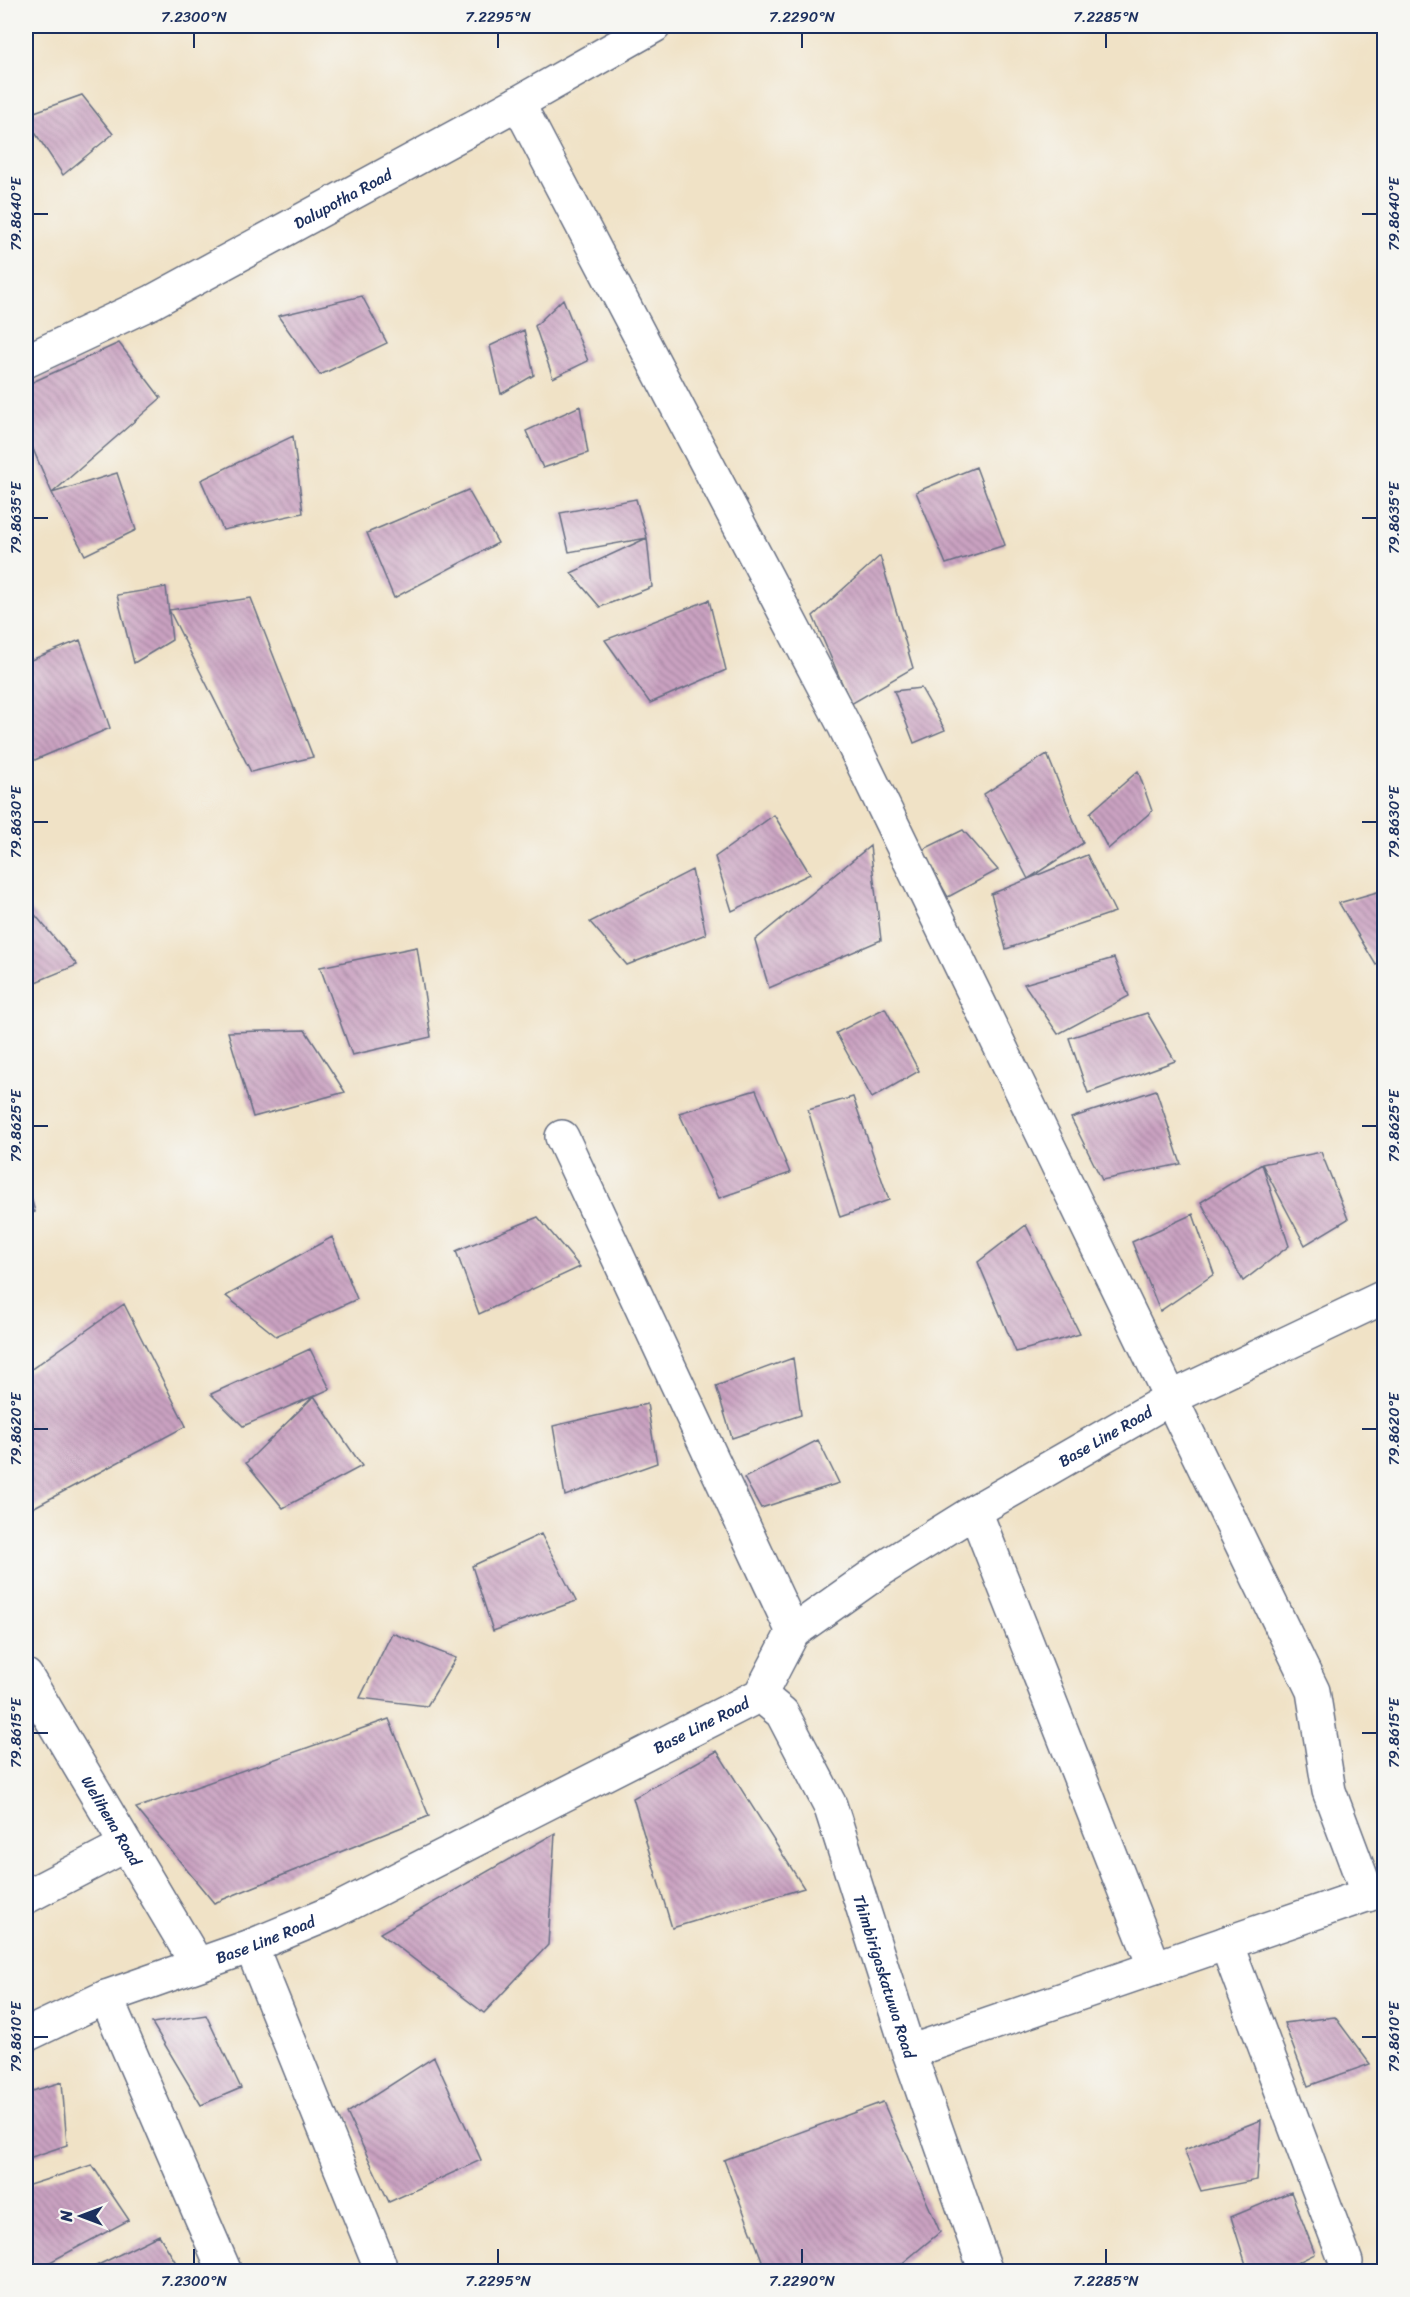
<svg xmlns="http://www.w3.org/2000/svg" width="1410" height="2297" viewBox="0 0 1410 2297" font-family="Sriracha,sans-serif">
	<defs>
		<pattern id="building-back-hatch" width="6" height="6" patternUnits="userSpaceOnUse" patternTransform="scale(1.5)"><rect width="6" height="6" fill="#caa2c1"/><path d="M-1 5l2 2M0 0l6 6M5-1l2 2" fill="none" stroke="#a384a0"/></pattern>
	</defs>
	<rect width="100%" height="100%" fill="#f6f6f2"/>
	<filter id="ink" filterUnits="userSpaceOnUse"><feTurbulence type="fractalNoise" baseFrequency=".0167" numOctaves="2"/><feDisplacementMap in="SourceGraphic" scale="12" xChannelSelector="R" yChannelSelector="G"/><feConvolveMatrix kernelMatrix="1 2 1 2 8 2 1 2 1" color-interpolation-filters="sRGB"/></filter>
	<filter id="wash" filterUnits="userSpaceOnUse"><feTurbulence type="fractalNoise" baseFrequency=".008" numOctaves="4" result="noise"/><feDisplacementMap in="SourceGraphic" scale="24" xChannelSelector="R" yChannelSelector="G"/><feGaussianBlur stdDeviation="1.35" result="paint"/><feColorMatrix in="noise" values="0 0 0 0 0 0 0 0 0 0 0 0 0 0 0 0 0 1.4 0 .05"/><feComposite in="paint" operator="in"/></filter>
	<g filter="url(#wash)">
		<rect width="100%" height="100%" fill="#f0e2c6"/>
		<g id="blocks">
			<path fill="url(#building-back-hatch)" d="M82,95l31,39 -50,41 -37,-56v-4z
				M362,296l25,47 -67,32 -42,-59z
				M563,299l25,62 -35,17 -18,-52z
				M524,330l10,45 -33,19 -11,-48z
				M119,343l42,55 -109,95 -26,-60v-48z
				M580,406l8,47 -45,15 -17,-37z
				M293,436l10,77 -80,17 -22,-50z
				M976,467l29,78 -59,19 -30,-72z
				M117,473l19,57 -51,25 -33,-62z
				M468,490l30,53 -104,55 -27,-65z
				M636,499l11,39 5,49 -52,20 -29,-34 76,-35 -78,14 -9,-39z
				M880,556l33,112 -62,36 -38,-88z
				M166,587l6,53 -38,23 -17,-68z
				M251,598l62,159 -62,15 -82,-162z
				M709,600l17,70 -76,33 -45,-63z
				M80,640l30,88 -80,34 -4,-7v-93z
				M921,688l24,42 -31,13 -20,-52z
				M1047,754l36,89 -55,36 59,-24 28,57 -109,37 -15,-55 37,-15 -44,-85z
				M1138,771l14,40 -44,38 -18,-36z
				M774,815l36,59 -78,37 -17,-54z
				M963,830l35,40 -50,27 -26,-47z
				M870,846l11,94 -112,48 -14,-48z
				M692,870l14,64 -79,31 -37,-43z
				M1384,890v66l-8,9 -37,-62z
				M26,904l51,61 -51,21z
				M417,947l14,90 -79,18 -32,-88z
				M1114,958l15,38 -71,38 -34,-50z
				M885,1008l34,63 -47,27 -36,-65z
				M1147,1013l28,48 -87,32 -19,-55z
				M305,1030l40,62 -92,25 -25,-85z
				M756,1090l34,83 -71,25 -40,-85z
				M1156,1090l25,74 -79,16 -31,-62z
				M853,1097l36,103 -49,17 -32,-107z
				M1321,1152l27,67 -43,26 -43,-81 27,82 -46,35 -42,-79 61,-38z
				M26,1179l9,33 -9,3z
				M1193,1214l21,60 -54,37 -28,-69z
				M538,1217l42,50 -101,47 -23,-63z
				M1026,1225l54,109 -64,18 -38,-90z
				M332,1237l25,62 -81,37 -50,-40z
				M124,1304l62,122 -159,85 -1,-5v-133z
				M310,1349l20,40 -16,7 -71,30 -32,-32z
				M793,1358l8,57 -69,23 -16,-52z
				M314,1396l48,70 -79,42 -37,-45z
				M647,1404l10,59 -92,33 -12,-70z
				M818,1440l21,43 -78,25 -17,-30z
				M541,1534l35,67 -83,30 -21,-65z
				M392,1633l64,25 -29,48 -67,-8z
				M389,1719l40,97 -215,87 -78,-95z
				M717,1751l87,137 -132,40 -39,-130z
				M555,1833l-7,112 -64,68 -104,-80z
				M206,2015l35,73 -40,17 -49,-82z
				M1335,2017l35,47 -62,22 -24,-63z
				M434,2057l47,103 -92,42 -42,-89z
				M62,2082l5,63 -41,14v-66z
				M883,2102l57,130 -47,39h-127l-42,-111z
				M1261,2120l-4,60 -56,11 -17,-41z
				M92,2165l37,55 -92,49 -11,-18v-65z
				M1291,2192l24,62 -35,17h-32l-17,-54z
				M159,2235l22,36h-91v-2z"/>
		</g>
	</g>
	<g filter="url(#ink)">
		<use href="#blocks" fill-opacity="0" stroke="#666e82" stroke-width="1.5"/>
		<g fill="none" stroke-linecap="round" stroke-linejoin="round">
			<defs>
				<g id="minor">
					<path d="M518,103l326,622 469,966 16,100 39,104"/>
					<path id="s1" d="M26,361l126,-59 366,-199 136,-77"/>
					<path d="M562,1137l231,495"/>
					<path d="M975,1511l180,457"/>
					<path id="s2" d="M26,1676l171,288"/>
					<path id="s3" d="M760,1695l22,18 48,92 79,247 77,220"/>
					<path d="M26,1897l100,-52"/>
					<path d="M1226,1943l120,319"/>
					<path d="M251,1946l128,317"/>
					<path d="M106,1997l119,275"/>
					<path id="s4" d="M26,2035l80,-38 145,-51 82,-34 427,-217 33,-63 89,-63 93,-58 196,-113 213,-101"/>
					<path d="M909,2052l475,-163"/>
				</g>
			</defs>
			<use href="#minor" stroke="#666e82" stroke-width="36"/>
			<use href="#minor" stroke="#fff" stroke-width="33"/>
		</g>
	</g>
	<path fill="none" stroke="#1b2f5e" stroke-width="2" d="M194,33v15M498,33v15M802,33v15M1106,33v15M33,214h15M1362,214h15M33,518h15M1362,518h15M33,822h15M1362,822h15M33,1126h15M1362,1126h15M33,1429h15M1362,1429h15M33,1733h15M1362,1733h15M33,2037h15M1362,2037h15M194,2249v15M498,2249v15M802,2249v15M1106,2249v15"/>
	<g text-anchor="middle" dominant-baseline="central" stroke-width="5" stroke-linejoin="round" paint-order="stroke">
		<g font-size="16" fill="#1b2f5e" stroke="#f6f6f2">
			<text stroke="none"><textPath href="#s1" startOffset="356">Dalupotha Road</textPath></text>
			<text stroke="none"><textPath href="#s4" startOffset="1250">Base Line Road</textPath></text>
			<text stroke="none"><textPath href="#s4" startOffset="744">Base Line Road</textPath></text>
			<text stroke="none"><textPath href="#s2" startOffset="168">Welihena Road</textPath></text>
			<text stroke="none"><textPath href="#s4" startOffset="258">Base Line Road</textPath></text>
			<text stroke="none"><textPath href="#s3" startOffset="312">Thimbirigaskatuwa Road</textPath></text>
		</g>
	</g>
	<rect width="1410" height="2297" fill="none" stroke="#f6f6f2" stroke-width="66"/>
	<g transform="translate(81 2216) rotate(270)" stroke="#f6f6f2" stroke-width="4.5" paint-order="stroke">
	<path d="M0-4.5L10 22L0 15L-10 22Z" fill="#1b2f5e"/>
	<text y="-9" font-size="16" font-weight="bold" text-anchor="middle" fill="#1b2f5e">N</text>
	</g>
	<rect x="33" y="33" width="1344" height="2231" fill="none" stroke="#1b2f5e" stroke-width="2"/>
	<g font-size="15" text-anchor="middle" fill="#1b2f5e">
		<text x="194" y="22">7.2300°N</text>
		<text x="498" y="22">7.2295°N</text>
		<text x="802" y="22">7.2290°N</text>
		<text x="1106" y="22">7.2285°N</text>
		<text transform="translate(1394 214) rotate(-90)" y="5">79.8640°E</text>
		<text transform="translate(16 214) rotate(-90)" y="5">79.8640°E</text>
		<text transform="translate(1394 518) rotate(-90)" y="5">79.8635°E</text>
		<text transform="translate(16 518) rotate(-90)" y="5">79.8635°E</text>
		<text transform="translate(1394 822) rotate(-90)" y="5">79.8630°E</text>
		<text transform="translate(16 822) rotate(-90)" y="5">79.8630°E</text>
		<text transform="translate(1394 1126) rotate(-90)" y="5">79.8625°E</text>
		<text transform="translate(16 1126) rotate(-90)" y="5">79.8625°E</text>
		<text transform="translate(1394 1429) rotate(-90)" y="5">79.8620°E</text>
		<text transform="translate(16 1429) rotate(-90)" y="5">79.8620°E</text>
		<text transform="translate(16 1733) rotate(-90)" y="5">79.8615°E</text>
		<text transform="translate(1394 1733) rotate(-90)" y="5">79.8615°E</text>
		<text transform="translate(16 2037) rotate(-90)" y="5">79.8610°E</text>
		<text transform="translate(1394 2037) rotate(-90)" y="5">79.8610°E</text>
		<text x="194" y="2286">7.2300°N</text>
		<text x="498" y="2286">7.2295°N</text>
		<text x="802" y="2286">7.2290°N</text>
		<text x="1106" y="2286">7.2285°N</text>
	</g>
</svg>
